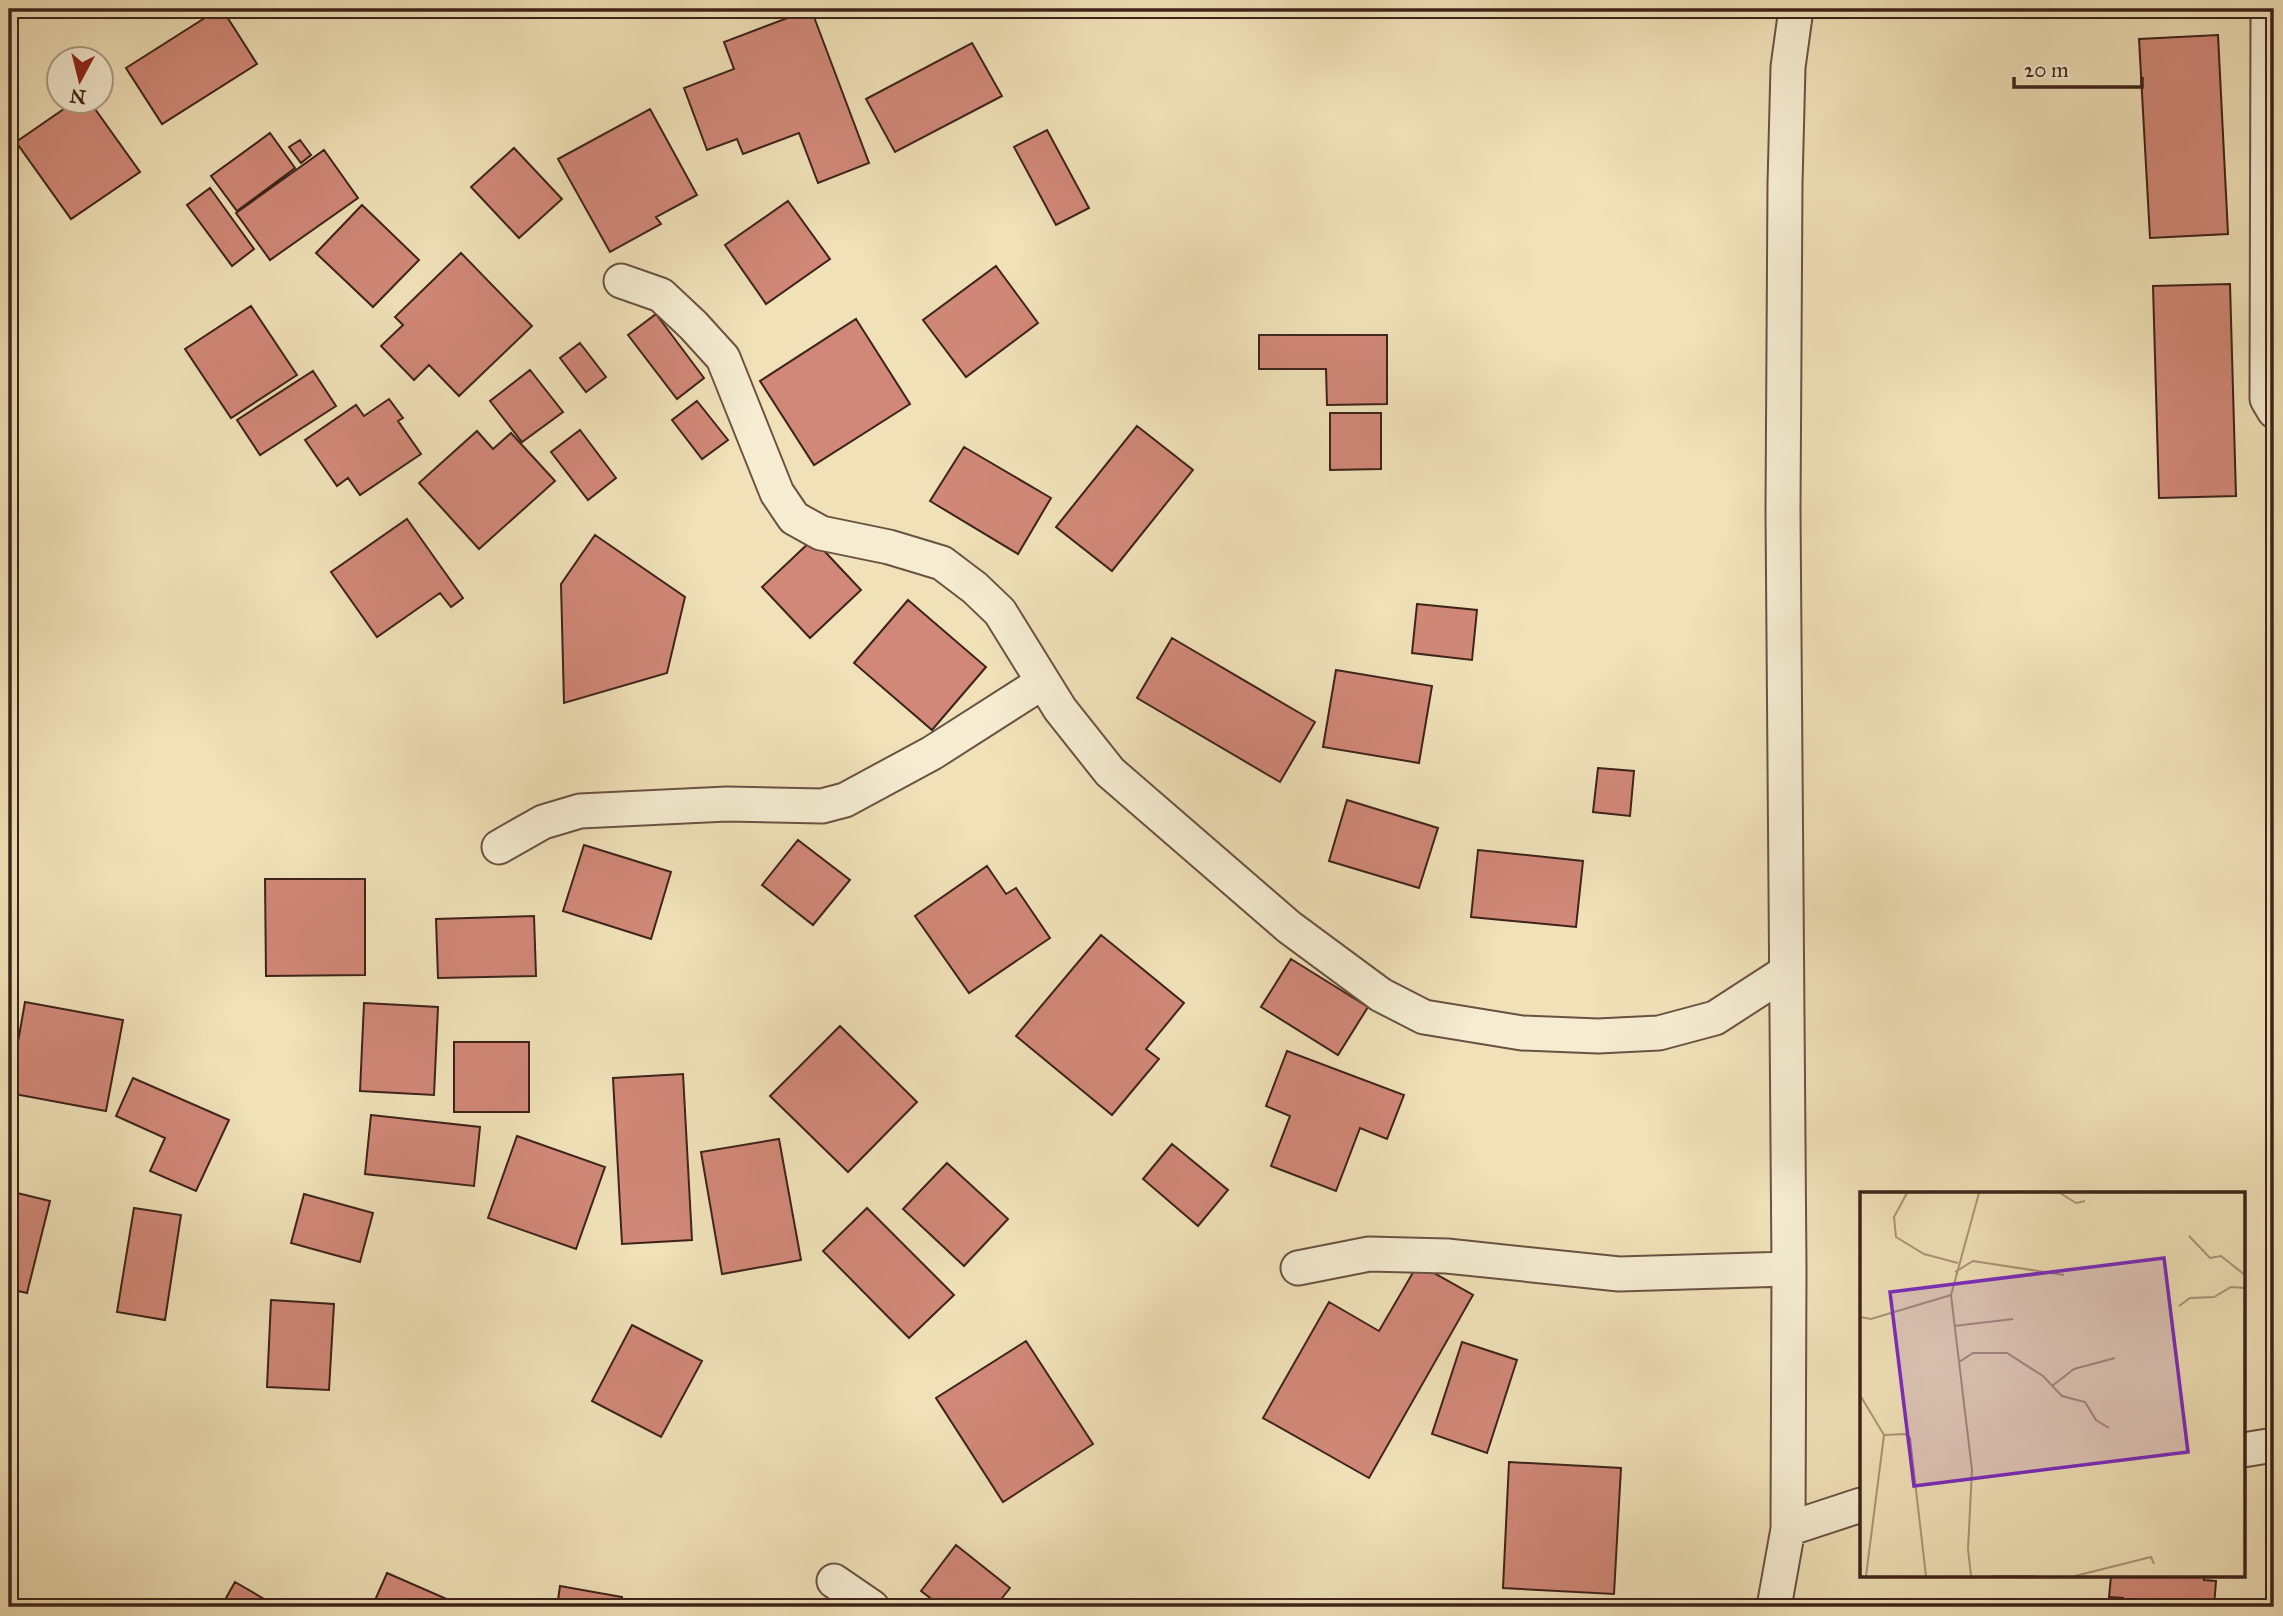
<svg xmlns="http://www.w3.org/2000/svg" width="2283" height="1616" viewBox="0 0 2283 1616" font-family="'IM FELL Great Primer',serif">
	<rect width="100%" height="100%" fill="#f0e1b8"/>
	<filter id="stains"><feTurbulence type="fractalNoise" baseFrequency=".00286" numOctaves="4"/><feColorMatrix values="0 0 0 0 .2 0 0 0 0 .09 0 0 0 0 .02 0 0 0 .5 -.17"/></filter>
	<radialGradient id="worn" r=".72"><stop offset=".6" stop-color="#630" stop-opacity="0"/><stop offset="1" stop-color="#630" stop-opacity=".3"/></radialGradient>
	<path fill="#d18878" stroke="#3e231a" stroke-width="2" d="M219,9h3l35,55 -95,60 -36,-56z
		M811,9l58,154 -51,20 -19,-50 -56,21 -6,-15 -30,11 -23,-62 50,-19 -10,-27z
		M2218,35l10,199 -78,4 -11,-199z
		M972,43l30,53 -107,56 -29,-53z
		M74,102h16l50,70 -69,47 -55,-77z
		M650,109l47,86 -41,22 5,7 -51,28 -52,-93z
		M1047,130l42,78 -33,17 -42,-78z
		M270,133l25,35 -58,43 -26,-35z
		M300,140l11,15 -10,8 -12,-16z
		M514,148l48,51 -43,39 -48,-51z
		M324,150l34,48 -88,62 -34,-47z
		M210,188l44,61 -22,17 -45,-61z
		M788,201l42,58 -64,45 -41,-59z
		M362,205l57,55 -46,47 -57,-54z
		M461,253l71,73 -73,70 -30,-31 -15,15 -33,-34 22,-21 -8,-8z
		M996,266l42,57 -72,54 -43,-57z
		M2230,284l6,212 -77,2 -6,-212z
		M251,306l46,69 -66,43 -46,-69z
		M656,314l48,64 -27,21 -49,-64z
		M856,319l54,85 -96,61 -54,-84z
		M1259,335h128v69l-60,1 -1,-36h-67z
		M580,343l26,34 -20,15 -26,-34z
		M530,370l33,42 -41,30 -32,-41z
		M313,371l23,35 -76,49 -23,-35z
		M389,399l14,19 -5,3 23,33 -61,41 -12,-17 -11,8 -32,-46 51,-35 8,11z
		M697,401l31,39 -26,19 -30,-39z
		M1330,413h51v56l-51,1z
		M1137,426l56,44 -81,101 -56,-44z
		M580,430l36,48 -28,22 -37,-48z
		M477,431l16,18 18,-16 44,48 -76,68 -60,-66z
		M964,447l87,51 -33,56 -88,-53z
		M407,519l56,79 -12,9 -11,-14 -63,44 -46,-65z
		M595,535l90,62 -18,76 -103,30 -3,-119z
		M813,539l48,51 -51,48 -48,-51z
		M908,600l78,67 -54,63 -78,-67z
		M1417,604l60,6 -5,50 -60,-7z
		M1172,638l143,84 -35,60 -143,-84z
		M1336,670l96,16 -13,77 -96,-16z
		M1598,768l36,3 -4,45 -37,-4z
		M1347,800l91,28 -19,60 -90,-27z
		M798,840l52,40 -37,45 -51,-40z
		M584,845l87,27 -20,67 -88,-28z
		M1478,850l105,11 -7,66 -105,-10z
		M987,866l19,28 10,-6 34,50 -81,55 -54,-77z
		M265,879h100v96l-99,1z
		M534,916l2,60 -98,2 -2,-59z
		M1101,935l83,68 -38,46 13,10 -47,56 -96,-79z
		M1291,959l77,48 -30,48 -77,-48z
		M25,1002l98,18 -17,91 -97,-18z
		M364,1003l74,4 -4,88 -74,-4z
		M840,1026l77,76 -69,70 -78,-76z
		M454,1042h75v70h-75z
		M1287,1051l117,44 -17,44 -27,-11 -24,63 -65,-25 19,-50 -24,-10z
		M683,1074l9,166 -70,4 -9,-166z
		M133,1078l96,42 -33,71 -46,-20 15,-33 -49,-22z
		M371,1115l109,12 -6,59 -109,-12z
		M517,1136l88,31 -29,82 -88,-31z
		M779,1139l22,121 -79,14 -21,-122z
		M1172,1144l56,46 -30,36 -55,-47z
		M947,1163l61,56 -44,47 -61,-57z
		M9,1191l41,10 -23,92 -18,-4z
		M304,1194l69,19 -13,49 -69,-19z
		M134,1208l47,7 -16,105 -48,-8z
		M867,1208l87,87 -45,43 -86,-87z
		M1418,1264l55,31 -104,183 -106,-60 66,-116 50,29z
		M271,1300l63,4 -5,86 -62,-3z
		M632,1325l70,36 -41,76 -69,-36z
		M1026,1341l67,103 -90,58 -67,-104z
		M1462,1342l55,18 -30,93 -55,-19z
		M1509,1462l112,6 -7,126 -111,-6z
		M956,1545l54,43 -15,19h-53l-21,-16z
		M387,1573l62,27 -3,7h-74z
		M2111,1576h93v4l12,1 -2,26h-92l1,-9 -14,-1z
		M235,1582l43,25h-57z
		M560,1586l62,11 -2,10h-63z"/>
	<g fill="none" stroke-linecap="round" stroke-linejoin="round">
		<defs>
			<path id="minor" d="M2268,9l-1,390 7,12
				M621,281l40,14 32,30 30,33 54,135 17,25 27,15 68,14 53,16 33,25 25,24 60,97 50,63 179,155 92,68 43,22 98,16 76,3 61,-3 56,-15 71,-46
				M499,847l44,-25 37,-11 147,-7 95,2 23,-6 87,-47 111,-71
				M1298,1268l71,-14 78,2 172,18 170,-5
				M2243,1450l31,-5
				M1788,1529l73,-24
				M834,1581l38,26
				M1774,1607l14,-78 1,-260 -6,-758 2,-327 3,-117 8,-58"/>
		</defs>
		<use href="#minor" stroke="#6a5242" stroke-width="37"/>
		<use href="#minor" stroke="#f5ecd1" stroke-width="33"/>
	</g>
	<g transform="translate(1860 1192)">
		<rect width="385" height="385" fill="#f0e1b8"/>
		<path fill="none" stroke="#a99579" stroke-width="2" d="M47,1l-13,24 2,20 28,17 34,9M200,1l16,10 9,-2M329,44l21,22 11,-2 24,19M95,80l18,-11 91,14M319,114l11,-8 24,-1 17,-10 14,1M0,125l11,2 80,-24M94,134l59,-7M99,170l14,-9h34l36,23 19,20 23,6 11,18 13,8M192,194l22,-17 41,-11M0,203l24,40M24,243l21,-1 5,4 16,138M6,384l18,-141M111,384l-3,-27 4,-79 -21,-175 28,-102M133,384h42M215,384l76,-19 3,7"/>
		<path fill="#7b2cbf" fill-opacity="0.15" stroke="#7b2cbf" stroke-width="3.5" d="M304,66l24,194 -274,34 -24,-194z"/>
		<rect width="385" height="385" fill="none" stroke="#3e231a" stroke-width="3.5"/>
	</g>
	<rect width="2283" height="1616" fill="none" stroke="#f0e1b8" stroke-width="35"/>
	<rect x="10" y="10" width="2262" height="1595" fill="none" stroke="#3e231a" stroke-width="3.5"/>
	<rect x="18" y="18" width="2248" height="1581" fill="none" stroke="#3e231a" stroke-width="2"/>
	<g transform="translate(80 80) rotate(187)"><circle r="33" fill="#f5ecd1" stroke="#ac9c88" stroke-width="2"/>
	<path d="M0-5L12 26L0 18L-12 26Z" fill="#8f2418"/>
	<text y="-10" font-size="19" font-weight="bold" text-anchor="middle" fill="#3e231a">N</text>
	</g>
	<path d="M2014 77v10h128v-10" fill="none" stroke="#3e231a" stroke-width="3.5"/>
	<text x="2024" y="77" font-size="21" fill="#3e231a" stroke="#f5ecd1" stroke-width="5" paint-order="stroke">20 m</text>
	<rect width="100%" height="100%" filter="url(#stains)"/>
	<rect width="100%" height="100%" fill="url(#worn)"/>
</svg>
